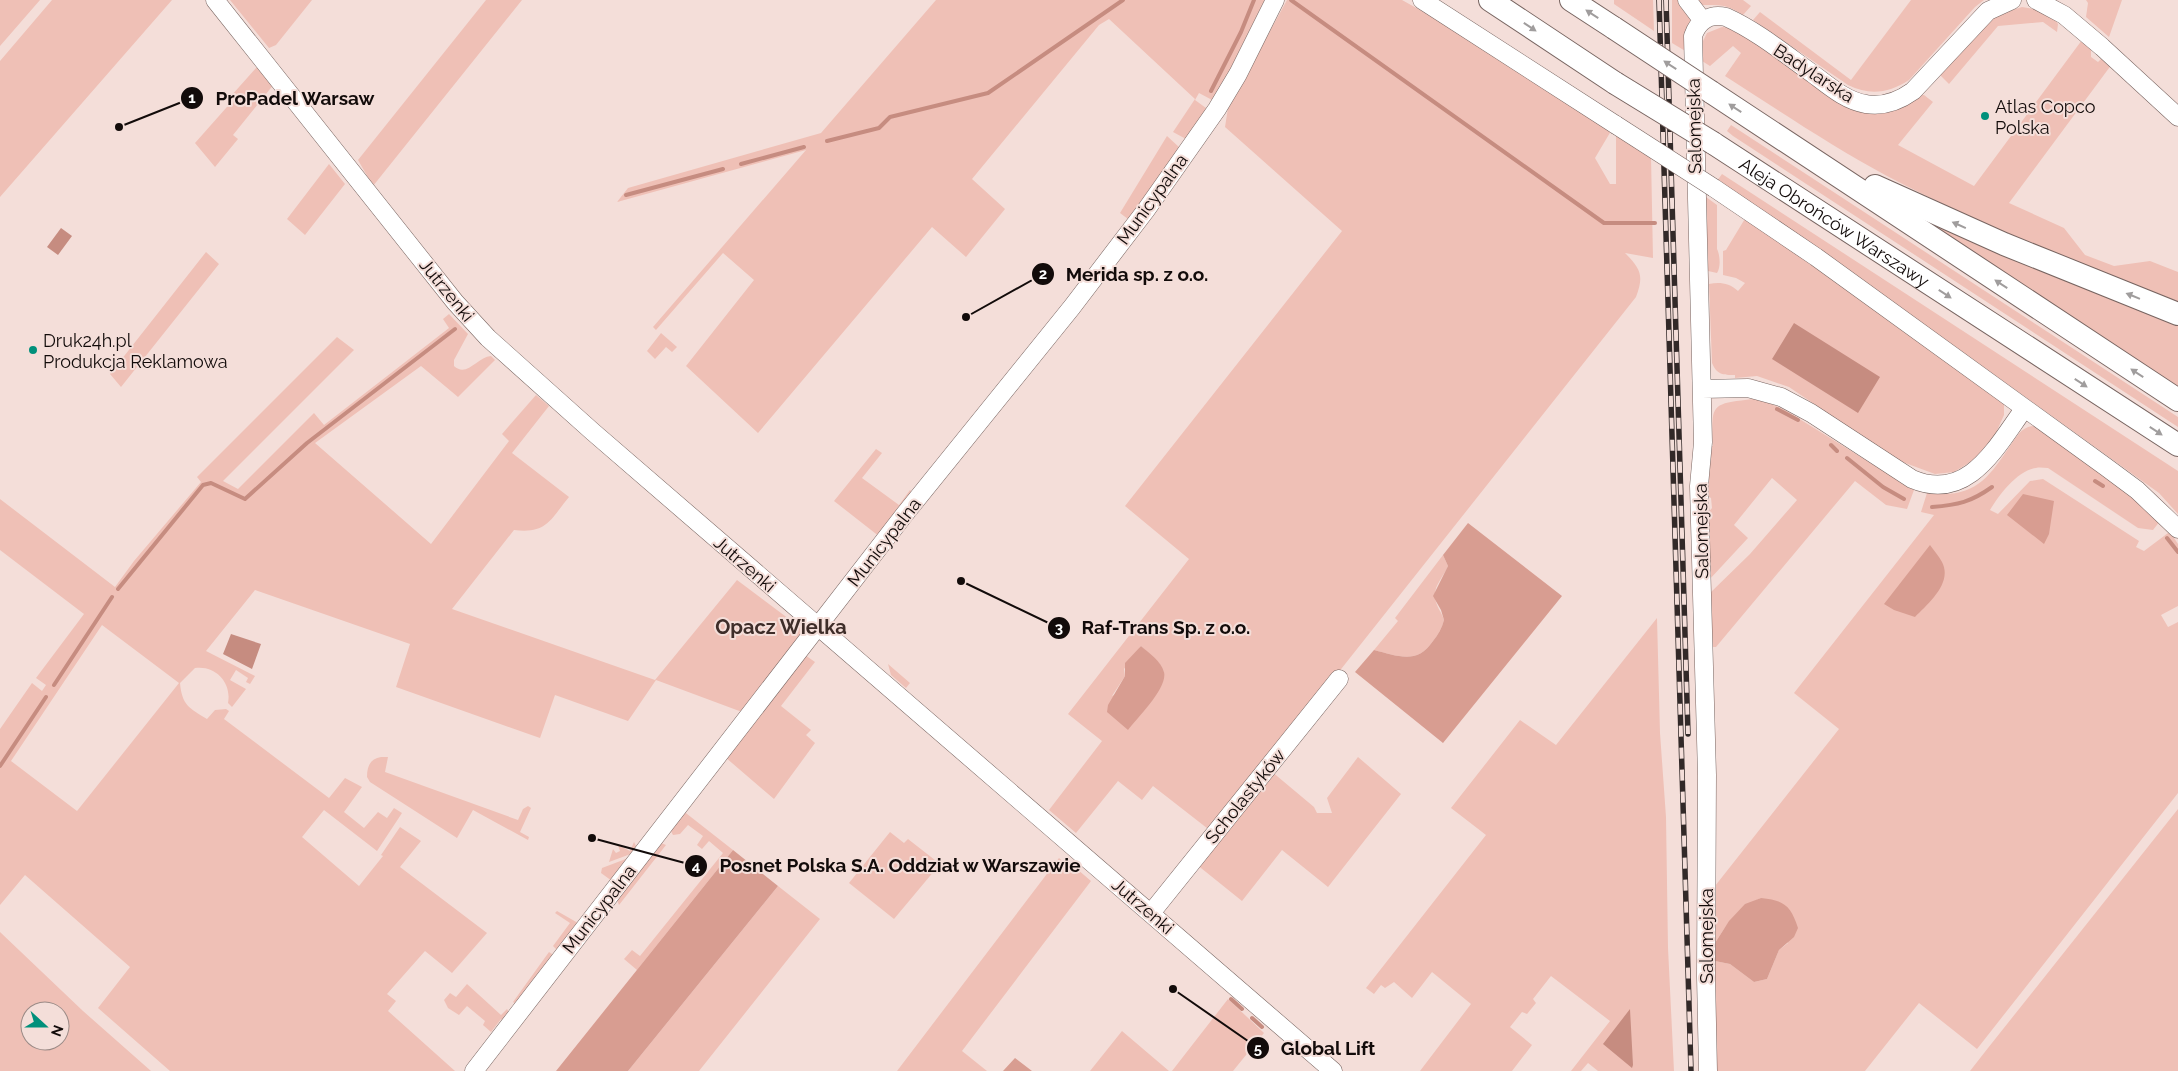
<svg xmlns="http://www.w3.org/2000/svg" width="2178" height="1071" viewBox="0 0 2178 1071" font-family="Raleway,sans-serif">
	<rect width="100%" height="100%" fill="#f4ded9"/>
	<path fill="#efc0b6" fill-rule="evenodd" d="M0,0h40l-40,46z
		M52,0h120l-172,197v-136z
		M230,0h82l-36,45 -7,3z
		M486,0h36l-149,186 -15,-26z
		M936,0h331l-53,101 -15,-8 -4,7 11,8 1,3 -21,28 -13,-7 22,-33 -86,-80 -10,6 -127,154 33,30 -39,48 -34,-30 -174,206 -72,-67 68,-86 -31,-27 -67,77 -3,-3 153,-177 -189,52 11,-14 193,-55z
		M1287,0h115l54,30 155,101 -16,27 15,26h6v-50l35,22 2,102 -28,-5c16,16 19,23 11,44l-424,535 -59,-46 -11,14 -24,-19 -42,52 -27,-23 53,-69 -34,-27 121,-155 -64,-53 217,-275 -117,-104 3,-19zM1141,646l18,17 5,9 -52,24 13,-20 -1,-7z
		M1614,0h39l1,31 -40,-27z
		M1672,0h9l10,16 -4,36 -15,-9z
		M1695,0h48l8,6 -8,9c-17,-11 -22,-10 -41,-10z
		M1911,0h73l-9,7 -66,73c-20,13 -39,16 -61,5l-95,-65 7,-8 91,68z
		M2086,0h36l-13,37 -23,-20 2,-14z
		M2022,7c14,2 28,4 36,17l-1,8 -14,-10 -45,4 -49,58 -8,-8v-3l53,-57z
		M1722,27l8,1 21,11 81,58 92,-2 9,7 -35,43 76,41 108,-146 9,6v11l7,5 5,-5 9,7 -103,139 55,25 21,27 29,11 36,-5 28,11v33c-98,-40 -197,-80 -291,-129 -56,-30 -109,-66 -162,-100l16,-23 -8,-7 -23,20 -8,-5 1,-20 4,-8z
		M260,67l14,17 -41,51 5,4 -23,28 -20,-24 39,-44 -3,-3 25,-28z
		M1731,125l447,292v10l-445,-291 -6,-5z
		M1167,136l13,12 -48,74 -12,-9z
		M329,164l16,20 -40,51 -18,-16z
		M1722,174l456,297v43l-19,-21 -316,-227 -126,-85z
		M1706,197l11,8v44c3,6 4,18 0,24l-9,-2z
		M1746,217l258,186v12l-9,20 -20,24 -21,13 -19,2 -38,-14 -108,-73 -32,-11 -22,2v-3c-12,0 -18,0 -23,-12l-3,-79c11,-2 20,-1 29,7l7,-8 -9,-5 -13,-3v-24l3,-1z
		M1924,218l254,107v63l-253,-163z
		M206,252l13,12 -98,123 -11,-13z
		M449,314l19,20 -14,26v6c13,12 23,-9 37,-10l4,4 -37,37 -37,-31 -106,77 116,101 78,-103 -7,-7 34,-39 13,11 -37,47 57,44c-19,23 -22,37 -55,33l-62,79 203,71 82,-100 68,51 -63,81 -86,-32 -28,41 -73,-26 -15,43 -144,-51 14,-43 -155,-54 -49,61 49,25 -5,8 -4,-2 2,-4 -12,-8 -6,10 16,9 -14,18 -4,-4c4,-21 -13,-38 -33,-35l-15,15c2,22 9,25 27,36l8,-9 11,-1 3,2 -5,8 105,79 16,-20 17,9 -18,25 20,16 14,-16 9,6 7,-10 8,5 -25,38 -53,-41 -22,27 57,49 24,-30 -2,-1 19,-28 21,14 -21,26 87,66 -35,40 -27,-22 -38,43 9,7 -8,10 67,60h-285l-72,-63 32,-41 -105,-92 -25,30v-176l32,-46 10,8 4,-6 -10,-7 48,-64 -84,-64v-51l115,88 19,-26 67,-79 -4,-5 140,-140 17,13 -131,131 15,8 76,-76 10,12 125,-97 -6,-9zM102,625l77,58 -102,128 -66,-50z
		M661,333l16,14 -5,5 -6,-5 -11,12 -8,-8z
		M1753,399l11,2 21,9 129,80 -7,19 -21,-4 -31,-24 -139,166h-5l-2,-53 41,-40 47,-54 -25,-22 -38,47 14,13 -39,42 -2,-66 5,-6 -1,-10 -4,-2 2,-50h4c-2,-43 -2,-42 40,-47z
		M2032,426l6,2 92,66 30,27 -7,9 -15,-2 -90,-60c-4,0 -8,-1 -12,0 -18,2 -37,27 -46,42l8,4 32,-33 13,-2 96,62 -3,6 8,4 24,-18 4,2 6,9v62l-17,9 7,12 10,-5v171l-201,256 -58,-46 -54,68h-149l-1,-110 15,3 24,18 13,-3 12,-29 9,-7 -27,-45c-24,10 -32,23 -46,45v-57l124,-157 -45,-36 140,-178 -13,-3 6,-19c48,6 61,-14 85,-50 6,-8 9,-15 20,-17zM1931,546l-16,70 -30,-12z
		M876,449l6,4 -20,25 37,27 11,-15 4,4 -34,43 -46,-36z
		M1443,555l5,11c-5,12 -17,22 -12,36 2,7 6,11 8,18 -2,8 -6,15 -11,21 -16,24 -35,15 -59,9l24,-29 -3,-3z
		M1657,618l3,115 6,84 2,131 6,123h-76l-10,-8 -7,8h-10l39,-50 -59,-45 -18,23 3,4 -9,11 -5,-2 -12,15 22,18 -20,26h-92l51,-67 -39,-32 -20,26 -18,-16 -9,6 -4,-3 -7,9 -8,-6 120,-153 -35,-27 69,-88 36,25z
		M805,655l10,7 -34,44 30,24 -5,5 9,8 -41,56 -49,-42z
		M888,664l22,19 -4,5 -15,-13z
		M381,757h7l-3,15 133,48 5,-11 5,-3 3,2 -11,24 9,5 -1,3 -55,-30 -16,28 -87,-56 -3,-5c0,-11 3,-18 14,-20z
		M1358,757l43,37 -73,93 -46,-37 -40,51 -46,-37 75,-93 43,36 3,6h15l-5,-15z
		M2178,809v262h-208l18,-23z
		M682,810l51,40 -96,120 -13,-11 8,-9 8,6 83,-103 -14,-12 -7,8 -5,-4 6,-9 -15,-11 -8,9 -7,1 -3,-6z
		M890,832l14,11 4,-4 32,25 -46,55 -45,-36z
		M634,842l3,6 -1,4 -27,10 4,-13 3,4 4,-2 -2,-6 12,6z
		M661,843l5,2 -47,60 -3,-8z
		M631,857l-19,24 -11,-8 1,-5z
		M1059,858l9,8 2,-3 21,18 -129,170 25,20h-90z
		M778,886l42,33 -121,152h-71z
		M557,911l21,12 -21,27 -4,-4 17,-23 -15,-10z
		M0,932l83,79 68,60h-151zM30,1011h30v30h-30z
		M549,952l6,4 -39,48 -3,-2z
		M467,984l34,31 6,-6 3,5 -6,8 -3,-3 -10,13 -8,-7 2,-4 -18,-15 -8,9 -11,-7 -4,-8 6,-7 6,4z
		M1228,999l36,34 -31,38h-61z
		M1122,1031l47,40h-79z"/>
	<path fill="#d89d91" d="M2023,494l31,7 -5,33 -5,10 -37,-29z
		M1468,523l94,73 -119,147 -88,-71 19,-22c24,6 43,15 59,-9 5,-6 9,-13 11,-21l-3,-10 -8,-14 15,-30 -5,-11z
		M1930,545c4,6 9,11 12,17 11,21 -14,42 -27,55l-21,-7 -10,-6z
		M1141,646c8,7 20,15 23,26 4,16 -26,45 -36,58l-21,-18 1,-7 17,-29v-13z
		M733,850l45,36 -150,185h-72z
		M1761,898c23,2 30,8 37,30l-4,9 -15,13 -12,29 -13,3 -24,-18 -15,-3v-18l14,-22 16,-17z
		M1015,1058l17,13h-29z"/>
	<path fill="#c68c80" d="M61,228l11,8 -14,19 -11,-8z
		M1794,323l86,54 -22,36 -86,-54z
		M231,634l30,10 -9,25 -29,-15z
		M1630,1009l3,56 -1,3 -29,-24z"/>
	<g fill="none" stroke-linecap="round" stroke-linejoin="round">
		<path stroke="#c68c80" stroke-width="4" d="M1291,0l313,223h51
			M1211,91l30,-59 13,-32
			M827,141l52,-13 11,-11 98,-24 135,-93
			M741,164l63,-17
			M626,195l97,-26
			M1777,409l21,11
			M1831,445l6,6
			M1847,458l36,29 21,12
			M2095,481l8,5
			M1932,507c26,-2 39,-5 60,-20
			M2167,538l11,14
			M118,589l85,-104 8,-2 34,16 62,-56 148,-114
			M54,685l58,-88
			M0,766l46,-69
			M1231,999l11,10
			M1252,1018l10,9"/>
		<defs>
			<path id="minor" d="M215,0l240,302 33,36 105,94 740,639
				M1422,0l194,125
				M1687,0l16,21
				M2036,0l28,15 38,32 76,70
				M1714,188l102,69 290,210 31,23 41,39
				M1702,389l46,-1 33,9 30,16 101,66c56,24 84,-32 112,-70
				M1151,913l188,-234
				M474,1071l430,-556 168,-208 74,-97 71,-101 21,-35 37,-74
				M1708,1071l-2,-95 1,-201 -8,-289 4,-44 -10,-406c5,-15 17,-23 33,-19 31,14 59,37 87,57 16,12 33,27 53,30 17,3 33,-3 47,-13l75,-80 24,-11"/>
			<g id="major">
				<path d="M1490,0l125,83"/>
				<path d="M1571,0l43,28"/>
				<path d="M1711,92l467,308"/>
				<path id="s1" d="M1713,143l465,302"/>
				<path d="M1875,186l129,58 174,70"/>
			</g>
		</defs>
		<use href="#minor" stroke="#786561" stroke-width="19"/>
		<use href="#major" stroke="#786561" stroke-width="24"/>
		<use href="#minor" stroke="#fff" stroke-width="18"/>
		<use href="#major" stroke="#fff" stroke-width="22"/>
		<defs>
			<path id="rail" d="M1659,0l32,1071
				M1666,0l22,734"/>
		</defs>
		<use href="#rail" stroke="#322928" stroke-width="5.5"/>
		<use href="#rail" stroke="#f4ded9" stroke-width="4" stroke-dasharray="11" stroke-linecap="butt"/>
		<defs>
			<path id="minor-bridge" d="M1616,125l98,63"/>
			<path id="major-bridge" d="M1614,28l97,64
				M1615,83l98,60"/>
		</defs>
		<use href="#minor-bridge" stroke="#786561" stroke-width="19" stroke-linecap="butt"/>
		<use href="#major-bridge" stroke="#786561" stroke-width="24" stroke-linecap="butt"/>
		<use href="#minor-bridge" stroke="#fff" stroke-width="18"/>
		<use href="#major-bridge" stroke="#fff" stroke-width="22"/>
	</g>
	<defs><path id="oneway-solid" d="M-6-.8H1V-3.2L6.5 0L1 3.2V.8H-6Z" transform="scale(1.25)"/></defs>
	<g fill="#a09d9d">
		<use href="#oneway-solid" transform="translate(1592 14) rotate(-147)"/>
		<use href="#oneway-solid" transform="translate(1530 27) rotate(34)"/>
		<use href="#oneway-solid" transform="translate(1670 65) rotate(-147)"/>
		<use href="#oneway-solid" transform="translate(1735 108) rotate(-147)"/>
		<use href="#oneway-solid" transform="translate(1959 225) rotate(-156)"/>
		<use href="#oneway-solid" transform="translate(2001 284) rotate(-147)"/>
		<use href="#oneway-solid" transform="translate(1945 294) rotate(33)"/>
		<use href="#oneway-solid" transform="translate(2133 296) rotate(-158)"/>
		<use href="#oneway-solid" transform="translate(2137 373) rotate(-147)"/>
		<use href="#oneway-solid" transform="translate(2081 383) rotate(33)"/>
		<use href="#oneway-solid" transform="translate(2156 431) rotate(33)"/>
	</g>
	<g fill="#00907b" stroke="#f4ded9" stroke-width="2">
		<circle cx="1985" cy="116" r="5"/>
		<circle cx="33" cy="350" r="5"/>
	</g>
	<g text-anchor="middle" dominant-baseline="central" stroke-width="4" stroke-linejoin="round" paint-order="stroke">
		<g font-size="18" fill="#120b0a" stroke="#f4ded9">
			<text transform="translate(1814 73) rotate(33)">Badylarska</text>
			<text transform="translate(1694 126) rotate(-91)">Salomejska</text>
			<text transform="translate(1152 199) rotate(-54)">Municypalna</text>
			<text stroke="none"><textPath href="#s1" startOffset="145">Aleja Obrońców Warszawy</textPath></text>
			<text transform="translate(447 290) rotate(51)">Jutrzenki</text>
			<text transform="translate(1701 531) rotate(-91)">Salomejska</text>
			<text transform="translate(884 542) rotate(-52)">Municypalna</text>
			<text transform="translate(745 564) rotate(41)">Jutrzenki</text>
			<text transform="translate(1245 796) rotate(-51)">Scholastyków</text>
			<text transform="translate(1143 906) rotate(41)">Jutrzenki</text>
			<text transform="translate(599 909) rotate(-52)">Municypalna</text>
			<text transform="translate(1706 936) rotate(-90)">Salomejska</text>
		</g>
		<g font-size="18" fill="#120b0a" stroke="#f4ded9" text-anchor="start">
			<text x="1995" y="106">Atlas Copco<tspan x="1995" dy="21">Polska</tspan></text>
			<text x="43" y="340">Druk24h.pl<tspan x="43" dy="21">Produkcja Reklamowa</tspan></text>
		</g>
		<g font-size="20" font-weight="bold" fill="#3e2d29" stroke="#f4ded9">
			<text x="781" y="627">Opacz Wielka</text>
		</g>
	</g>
	<path fill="none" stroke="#120b0a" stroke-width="2" d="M119 127L192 98M966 317L1043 274M961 581L1059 628M592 838L696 866M1173 989L1258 1048"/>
	<g fill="#120b0a" stroke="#f4ded9" stroke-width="2">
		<circle cx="119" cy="127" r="5"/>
		<circle cx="966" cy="317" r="5"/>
		<circle cx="961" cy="581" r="5"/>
		<circle cx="592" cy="838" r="5"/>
		<circle cx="1173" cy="989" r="5"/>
		<circle cx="192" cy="98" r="12"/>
		<circle cx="1043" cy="274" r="12"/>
		<circle cx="1059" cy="628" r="12"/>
		<circle cx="696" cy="866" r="12"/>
		<circle cx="1258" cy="1048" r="12"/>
	</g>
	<g font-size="15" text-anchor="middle" font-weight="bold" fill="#fff">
		<text x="192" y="103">1</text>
		<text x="1043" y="279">2</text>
		<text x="1059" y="633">3</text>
		<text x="696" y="871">4</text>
		<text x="1258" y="1054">5</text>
	</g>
	<g font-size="19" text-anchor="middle" font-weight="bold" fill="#120b0a" stroke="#f4ded9" stroke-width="4" stroke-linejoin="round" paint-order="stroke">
		<text x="295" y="105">ProPadel Warsaw</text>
		<text x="1137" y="281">Merida sp. z o.o.</text>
		<text x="1166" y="634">Raf-Trans Sp. z o.o.</text>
		<text x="900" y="872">Posnet Polska S.A. Oddział w Warszawie</text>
		<text x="1328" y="1055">Global Lift</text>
	</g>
	<g transform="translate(45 1026) rotate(111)"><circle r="24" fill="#f4ded9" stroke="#9a8a86"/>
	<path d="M0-4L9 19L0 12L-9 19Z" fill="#00907b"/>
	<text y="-8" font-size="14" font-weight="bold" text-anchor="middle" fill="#120b0a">N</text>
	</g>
</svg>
